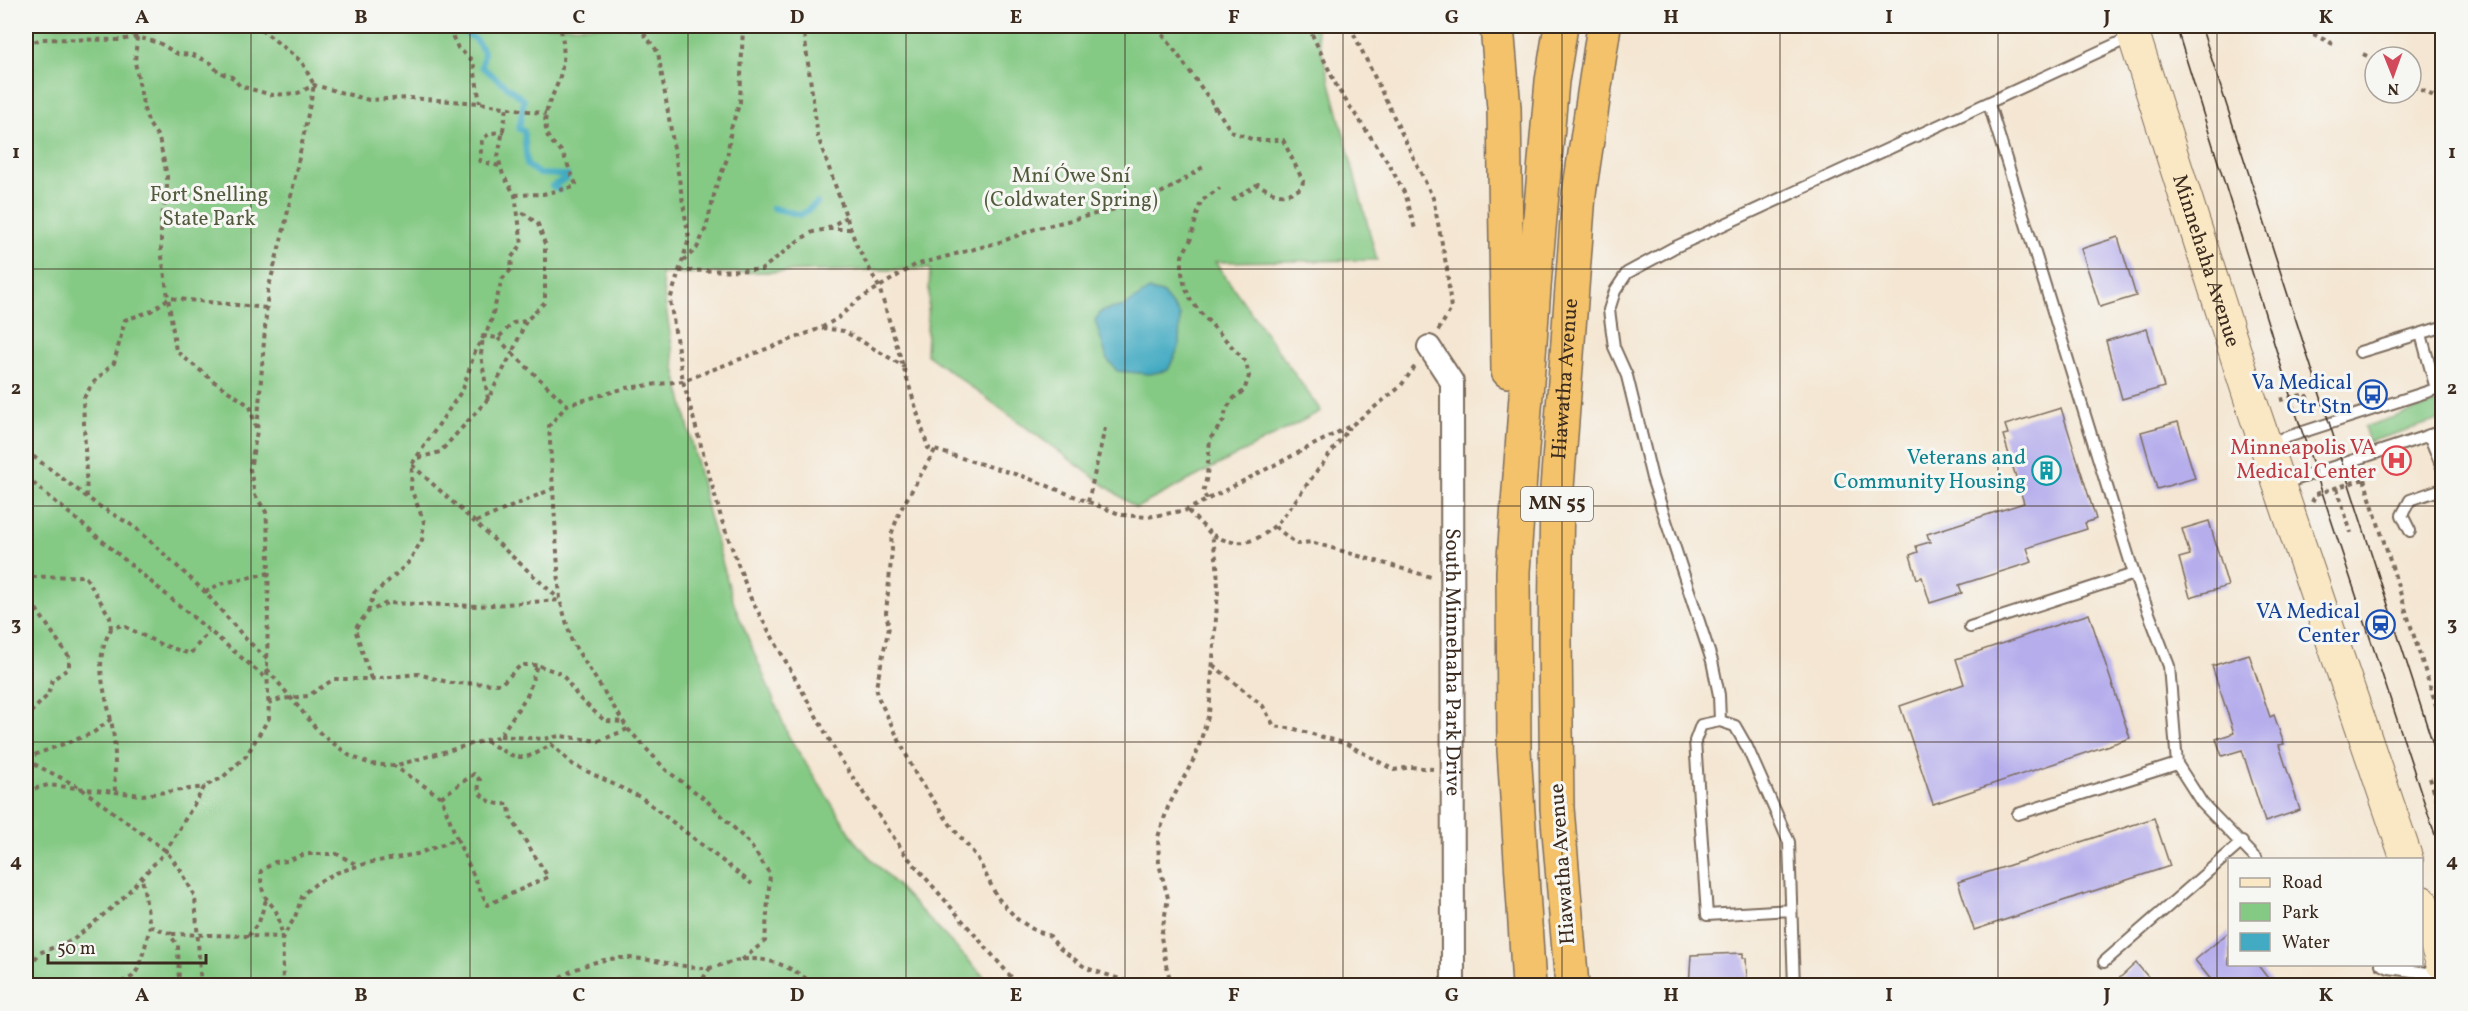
<svg xmlns="http://www.w3.org/2000/svg" width="2468" height="1011" viewBox="0 0 2468 1011" font-family="Vollkorn,serif">
	<rect width="100%" height="100%" fill="#f6f6f2"/>
	<filter id="ink" filterUnits="userSpaceOnUse"><feTurbulence type="fractalNoise" baseFrequency=".0167" numOctaves="2"/><feDisplacementMap in="SourceGraphic" scale="12" xChannelSelector="R" yChannelSelector="G"/><feConvolveMatrix kernelMatrix="1 2 1 2 8 2 1 2 1" color-interpolation-filters="sRGB"/></filter>
	<filter id="wash" filterUnits="userSpaceOnUse"><feTurbulence type="fractalNoise" baseFrequency=".008" numOctaves="4" result="noise"/><feDisplacementMap in="SourceGraphic" scale="24" xChannelSelector="R" yChannelSelector="G"/><feGaussianBlur stdDeviation="1.35" result="paint"/><feColorMatrix in="noise" values="0 0 0 0 0 0 0 0 0 0 0 0 0 0 0 0 0 1.4 0 .05"/><feComposite in="paint" operator="in"/></filter>
	<g filter="url(#wash)">
		<rect width="100%" height="100%" fill="#f4e6d2"/>
		<path fill="#84c984" stroke="#607a51" stroke-width="1.5" d="M26,26h1289l62,234 -162,2 106,149 -185,97 -210,-154 4,-85 -269,5 15,99 32,139 26,92 55,133 69,108 134,140h-966z
			M2442,401v18l-73,23 -5,-15z"/>
		<path fill="#42aac2" stroke="#3e6a70" stroke-width="1.5" d="M1149,290l13,3 18,22 -1,32 -11,23 -18,4 -33,-3 -10,-12 -12,-39 7,-9 23,-5z"/>
		<g fill="none" stroke-linecap="round" stroke-linejoin="round">
			<path stroke="#42aac2" stroke-width="6" d="M455,26l21,14 8,12 -2,15 42,33 -5,29 5,2 3,34 12,9 28,1v3l-15,8 7,4
				M773,208l28,7 16,-12"/>
		</g>
		<g id="blocks">
			<path fill="#b6aeec" d="M2118,237l18,59 -36,11 -19,-58z
				M2147,329l17,58 -42,12 -16,-58z
				M2061,408l35,111 -11,4 2,6 -60,19 5,14 -73,23 3,8 -32,10 -8,-26 -5,2 -7,-24 8,-3 -2,-6 14,-4 -3,-8 97,-31 -21,-68 5,-1 -3,-9z
				M2178,422l17,56 -38,11 -16,-57z
				M2209,521l19,65 -38,11 -11,-39 11,-3 -8,-26z
				M2089,614l41,124 -197,66 -33,-98 64,-22 -8,-25z
				M2249,654l21,63 4,-2 10,29 -5,1 21,65 -35,12 -23,-72 -20,6 -6,-17 18,-6 -22,-67z
				M2154,818l16,48 -196,64 -16,-48z
				M2229,932v32h28l17,22h-58l-21,-26z
				M1743,953v5h3l1,21h-3l1,7h-56l2,-31z
				M2136,963l20,23h-45z"/>
		</g>
	</g>
	<g filter="url(#ink)">
		<use href="#blocks" fill-opacity="0" stroke="#7c6c5d" stroke-width="1.5"/>
		<g fill="none" stroke-linecap="round" stroke-linejoin="round">
			<defs>
				<path id="lane" d="M1989,104l145,470 35,92 8,98 25,39 55,57
					M2421,334l15,55
					M2360,352l82,-25
					M2429,435l13,32
					M2269,443l173,-56
					M2282,484l160,-53
					M2410,531l-8,-16 8,-15 32,-11
					M1970,627l164,-53
					M1720,721l-1,-26 -7,-34 -60,-183 -25,-102 -13,-29 -5,-37 6,-19 12,-18 46,-25 458,-211
					M2018,814l159,-50
					M1791,910l-84,5 -12,-174 6,-16 19,-4 15,5 12,21 42,95 5,144
					M2104,962l138,-120
					M2381,964l8,4 53,7"/>
				<g id="street">
					<path id="s1" d="M1429,347l23,35 1,604"/>
				</g>
				<g id="secondary">
					<path id="s2" d="M2134,26v10l120,375 153,449"/>
					<path d="M2422,902l20,61"/>
				</g>
				<g id="highway">
					<path d="M1497,26l7,82 4,263"/>
					<path d="M1529,986l-15,-236 -1,-179 22,-297 17,-193 9,-55"/>
					<path id="s3" d="M1572,986l-15,-178 -2,-168 2,-152 22,-294 25,-168"/>
				</g>
			</defs>
			<use href="#lane" stroke="#7c6c5d" stroke-width="14"/>
			<use href="#street" stroke="#7c6c5d" stroke-width="26"/>
			<use href="#secondary" stroke="#7c6c5d" stroke-width="34"/>
			<use href="#highway" stroke="#7c6c5d" stroke-width="36"/>
			<path stroke="#7c6c5d" stroke-width="4" stroke-dasharray="4.5 4.5" stroke-linecap="butt" d="M439,26l11,5 8,17 15,13 7,42
				M638,26l20,26 31,187 -19,61 13,81 39,140 29,78 88,158 66,97 114,132
				M803,26l15,111 38,107 23,43 49,161 97,29 97,38 26,2 39,-7 165,-85 48,-38 16,-22
				M1165,26l-3,7 54,75 -6,2
				M1308,26l30,63 51,75 17,32 9,33
				M1350,26l83,172 14,71 4,40 -13,22
				M2305,30l32,16
				M137,37l-2,25 9,47 5,15 10,14 8,38v19l-6,24v31l15,101 40,32 34,23 6,22
				M26,45l15,-6 79,1 17,-3 22,6 19,11 15,1 18,8 7,9 14,5 8,9 32,9 26,-2 16,-8 55,15 40,-2 71,5 66,11
				M2363,54l12,6
				M2413,86l29,14
				M1216,108l15,23 23,9h29l20,41 -1,6c-17,12 -28,8 -44,-3l-27,17
				M499,166l-19,-5 2,-22 9,-6 13,-1
				M515,195l28,-1 31,-7 2,-3c-5,-9 -8,-20 -13,-30 -6,-11 -15,-9 -17,-25 -3,-18 5,-29 11,-44 8,-20 8,-39 3,-59
				M828,229h23
				M683,261l14,-13 9,-20 10,-41 11,-28 4,-31 9,-26 3,-76
				M679,271l82,-1 38,-30 14,-8 14,-3 19,-12
				M526,321l-14,32 55,52
				M822,328l22,3 61,36
				M488,399l-7,-44 2,-19 15,2 15,-15 13,-2 19,-19v-58l-7,-20 -19,-14
				M2280,400l26,-6 5,16 9,-2
				M935,450l-35,61 -9,24 1,15 -6,63 3,14 -13,60 3,12 37,76 36,52 25,30 20,40 20,22 17,11 16,6 8,11 28,21 43,14 4,4
				M26,451l73,55 36,21 70,65 40,46 22,21
				M418,458l22,-6 48,-53 24,-46 -14,-15
				M412,465l147,134
				M2369,472l-5,7 78,245
				M26,477l241,202
				M2337,488l14,45
				M87,497l-4,-98 10,-16 21,-20 11,-43 26,-9 18,-13 97,10
				M1207,499l-4,-6 4,-17 3,-37 14,-19 2,-11 8,-11 10,-7 5,-15 -3,-14 -46,-50 -9,-12 -6,-13 -3,-14v-17l8,-15 11,-40 19,-13
				M1088,502l17,-74
				M2312,502l4,-8 48,-15
				M476,522l76,-33
				M1275,527l22,17 14,-2 120,35
				M1213,535c46,25 71,-19 95,-52 14,-18 28,-37 42,-56
				M26,583l5,-6 54,-1 25,41 1,12
				M205,592l15,-8 49,-11
				M26,594l43,63v11l-17,12 -4,15 -22,22
				M368,612l6,-18 34,-31 14,-23 2,-18 -13,-33 1,-25 51,-75 12,-38 15,-26 12,-46 10,-10 -1,-11 11,-14 -7,-49 -12,-20 -5,-18 9,-49
				M1213,665l50,41 11,20 21,3 52,15 47,26 17,-3 22,2
				M267,669l53,64 30,23 21,8 23,2 106,-30 28,-42 9,-29 25,9 17,24 26,23 18,1
				M371,679l-16,-50 13,-17 19,-9 92,3 81,-6
				M268,703l13,-4 27,-3 26,-17h37l47,-5 33,9 50,1 20,-19h16
				M500,736l43,3 17,-3 39,5 29,-12
				M486,741c28,17 36,24 65,3l21,20 70,34 110,86
				M26,758l67,-25 18,-14
				M26,760l53,27 87,64 16,21 13,25 6,89
				M2430,778l10,33 2,-1
				M26,791l22,-6 95,10 62,-8
				M115,791c-1,-17 1,-35 -1,-52 -4,-40 -25,-71 -3,-110l11,-4 38,19 30,10 19,-23
				M441,797l33,-23 6,6 -2,11c9,11 17,14 31,13l1,12 38,61 -61,28 -30,-66
				M150,926l22,8
				M248,936l11,-14 7,-22
				M742,960l23,-19 5,-67 -21,-31 -43,-43 -40,-30 -38,-41 -56,-87 -12,-42 -11,-174 18,-21 59,-17 57,-7 138,-53 17,-10 20,-18 57,-35 85,-23 35,-13 108,-27 31,-16 32,-21
				M26,975l13,-22 34,-13 47,-39 46,-50 39,-65 17,-8 24,-22 23,-38 -2,-50 2,-121 -3,-35 -11,-17 -5,-26 7,-38 11,-141 17,-65 29,-140 -12,-23 -45,-36
				M113,986l19,-9 6,-8 7,-22 5,-21 -8,-48
				M179,986l-1,-41 -6,-7v-4l111,3 12,-20 8,-23 15,-12 18,-9 31,-10 50,-9 40,-15 -16,-42 -47,-31
				M283,986c-1,-23 2,-52 -6,-72 -1,-5 -5,-8 -8,-12 -8,-9 -8,-20 -8,-31l14,-9 12,-1 18,-7h32l22,12
				M544,986c24,-14 49,-27 77,-28 29,-1 58,10 87,10 10,-1 21,-6 31,-8 28,-5 56,8 76,26
				M698,986l12,-18
				M1172,986l-6,-21 -5,-28 7,-39 -9,-34 -1,-27 10,-30 28,-52 13,-41 9,-124 -1,-27 -5,-28 -25,-25"/>
			<use href="#lane" stroke="#fff" stroke-width="10"/>
			<use href="#street" stroke="#fff" stroke-width="22"/>
			<use href="#secondary" stroke="#fae7c3" stroke-width="32"/>
			<use href="#highway" stroke="#f3c26a" stroke-width="33"/>
			<path stroke="#3b2a1e" stroke-width="1.5" d="M2176,26l115,372 151,458
				M2201,26l241,746"/>
		</g>
	</g>
	<path fill="none" stroke="#3b2a1e" stroke-width="1.5" stroke-opacity="0.55" d="M251,26v960M470,26v960M688,26v960M906,26v960M1125,26v960M1343,26v960M1562,26v960M1780,26v960M1998,26v960M2217,26v960M26,269h2416M26,506h2416M26,742h2416"/>
	<defs>
		<symbol id="bus-ring" viewBox="-11 -11 22 22"><circle r="9.5" fill="#f6f6f2" stroke="#1a4fb4" stroke-width="1.5"/><path d="M-5-6H5V4H4V6H2V4H-2V6H-4V4H-5ZM-3.5-4V0h7V-4ZM-3.5 1.2v1.5H-2V1.2ZM2 1.2v1.5H3.5V1.2Z" fill="#1a4fb4"/></symbol>
		<symbol id="hospital-ring" viewBox="-11 -11 22 22"><circle r="9.5" fill="#f6f6f2" stroke="#e0444e" stroke-width="1.5"/><path d="M-5-5h3v3.5h4V-5h3V5h-3V1.5h-4V5h-3Z" fill="#e0444e"/></symbol>
		<symbol id="building-ring" viewBox="-11 -11 22 22"><circle r="9.5" fill="#f6f6f2" stroke="#0f9aa8" stroke-width="1.5"/><path d="M-4-6H4V6H1V3H-1V6H-4ZM-2.5-4.3h1.7v1.8h-1.7ZM.8-4.3h1.7v1.8H.8ZM-2.5-1h1.7V.8h-1.7ZM.8-1h1.7V.8H.8Z" fill="#0f9aa8"/></symbol>
		<symbol id="station-ring" viewBox="-11 -11 22 22"><circle r="9.5" fill="#f6f6f2" stroke="#1a4fb4" stroke-width="1.5"/><path d="M-3-6H3Q5-6 5-4V2Q5 4 3 4L4.5 6H3L1.5 4h-3L-3 6H-4.5L-3 4Q-5 4-5 2V-4Q-5-6-3-6ZM-3.5-4v3h7v-3ZM-3.5 1v1.5H-2V1ZM2 1v1.5H3.5V1Z" fill="#1a4fb4"/></symbol>
	</defs>
	<g fill-rule="evenodd">
		<use href="#bus-ring" x="2356" y="378" width="33" height="33"/>
		<use href="#hospital-ring" x="2380" y="444" width="33" height="33"/>
		<use href="#building-ring" x="2030" y="454" width="33" height="33"/>
		<use href="#station-ring" x="2364" y="608" width="33" height="33"/>
	</g>
	<g text-anchor="middle" dominant-baseline="central" stroke-width="6" stroke-linejoin="round" paint-order="stroke">
		<rect fill="#f6f6f2" stroke="#73675e" stroke-width="1.5" x="1521" y="487" width="72" height="34" rx="4.5"/>
		<g font-size="20" font-weight="bold" fill="#3b2a1e">
			<text x="1557" y="504">MN 55</text>
		</g>
		<g font-size="21" fill="#515a3d" stroke="#f6f6f2">
			<text x="1071" y="176">Mní Ówe Sní<tspan x="1071" dy="24">(Coldwater Spring)</tspan></text>
			<text x="209" y="195">Fort Snelling<tspan x="209" dy="24">State Park</tspan></text>
		</g>
		<g font-size="21" fill="#3b2a1e" stroke="#f6f6f2">
			<text stroke="none"><textPath href="#s2" startOffset="246">Minnehaha Avenue</textPath></text>
			<text stroke="none"><textPath href="#s3" startOffset="608">Hiawatha Avenue</textPath></text>
			<text stroke="none"><textPath href="#s1" startOffset="322">South Minnehaha Park Drive</textPath></text>
			<text transform="translate(1563 864) rotate(-94)">Hiawatha Avenue</text>
		</g>
		<g font-size="21" fill="#164399" stroke="#f6f6f2" text-anchor="end">
			<text x="2352" y="383">Va Medical<tspan x="2352" dy="24">Ctr Stn</tspan></text>
			<text x="2360" y="612">VA Medical<tspan x="2360" dy="24">Center</tspan></text>
		</g>
		<g font-size="21" fill="#be3a42" stroke="#f6f6f2" text-anchor="end">
			<text x="2376" y="448">Minneapolis VA<tspan x="2376" dy="24">Medical Center</tspan></text>
		</g>
		<g font-size="21" fill="#0d838f" stroke="#f6f6f2" text-anchor="end">
			<text x="2026" y="458">Veterans and<tspan x="2026" dy="24">Community Housing</tspan></text>
		</g>
	</g>
	<rect width="2468" height="1011" fill="none" stroke="#f6f6f2" stroke-width="66"/>
	<rect x="2228" y="858" width="195" height="108" fill="#f6f6f2" stroke="#aba49d" stroke-width="1.5"/>
	<rect x="2240" y="878" width="30" height="9" fill="#fae7c3" stroke="#aba49d" stroke-width="1.5"/>
	<text x="2282" y="888" font-size="18" fill="#3b2a1e">Road</text>
	<rect x="2240" y="903" width="30" height="18" fill="#84c984" stroke="#aba49d" stroke-width="1.5"/>
	<text x="2282" y="918" font-size="18" fill="#3b2a1e">Park</text>
	<rect x="2240" y="933" width="30" height="18" fill="#42aac2" stroke="#aba49d" stroke-width="1.5"/>
	<text x="2282" y="948" font-size="18" fill="#3b2a1e">Water</text>
	<g transform="translate(2393 75) rotate(179)"><circle r="28" fill="#f6f6f2" stroke="#aba49d" stroke-width="1.5"/>
	<path d="M0-4.5L10 22L0 15L-10 22Z" fill="#d1495b"/>
	<text y="-9" font-size="16" font-weight="bold" text-anchor="middle" fill="#3b2a1e">N</text>
	</g>
	<path d="M48 954v9h158v-9" fill="none" stroke="#3b2a1e" stroke-width="3"/>
	<text x="57" y="954" font-size="18" fill="#3b2a1e" stroke="#f6f6f2" stroke-width="4.5" paint-order="stroke">50 m</text>
	<rect x="33" y="33" width="2402" height="945" fill="none" stroke="#3b2a1e" stroke-width="2"/>
	<g font-size="20" text-anchor="middle" font-weight="bold" fill="#3b2a1e">
		<text x="142" y="23">A</text>
		<text x="361" y="23">B</text>
		<text x="579" y="23">C</text>
		<text x="797" y="23">D</text>
		<text x="1016" y="23">E</text>
		<text x="1234" y="23">F</text>
		<text x="1452" y="23">G</text>
		<text x="1671" y="23">H</text>
		<text x="1889" y="23">I</text>
		<text x="2107" y="23">J</text>
		<text x="2326" y="23">K</text>
		<text x="16" y="158">1</text>
		<text x="2452" y="158">1</text>
		<text x="16" y="394">2</text>
		<text x="2452" y="394">2</text>
		<text x="16" y="630">3</text>
		<text x="2452" y="630">3</text>
		<text x="16" y="867">4</text>
		<text x="2452" y="867">4</text>
		<text x="142" y="1001">A</text>
		<text x="361" y="1001">B</text>
		<text x="579" y="1001">C</text>
		<text x="797" y="1001">D</text>
		<text x="1016" y="1001">E</text>
		<text x="1234" y="1001">F</text>
		<text x="1452" y="1001">G</text>
		<text x="1671" y="1001">H</text>
		<text x="1889" y="1001">I</text>
		<text x="2107" y="1001">J</text>
		<text x="2326" y="1001">K</text>
	</g>
</svg>
